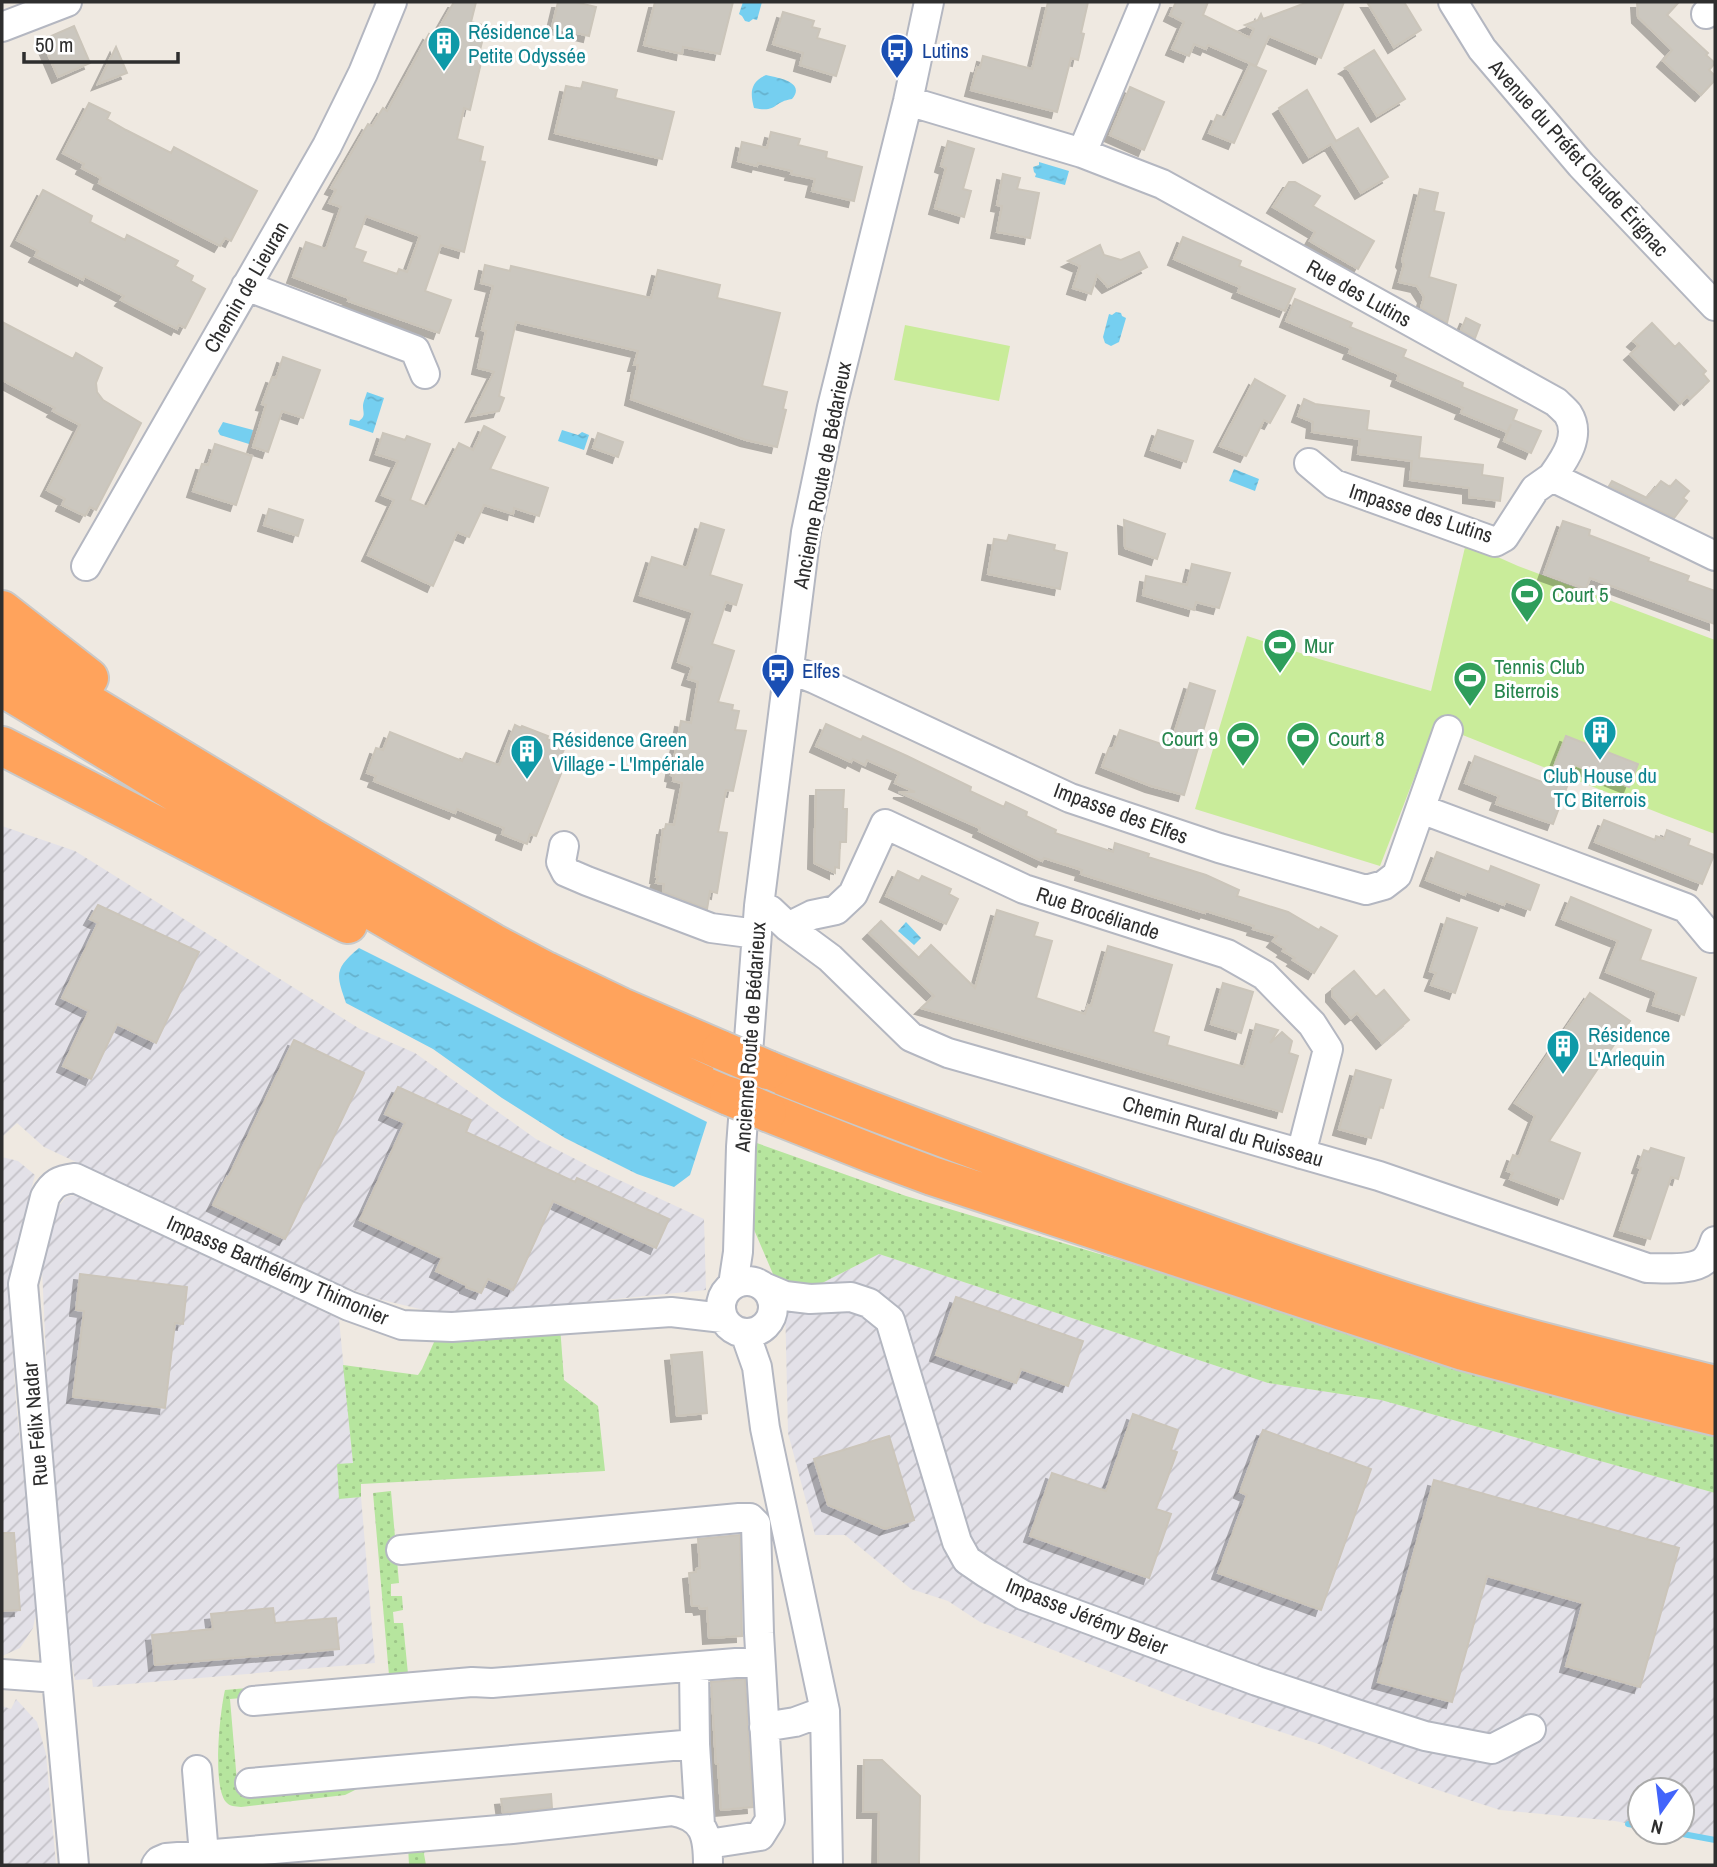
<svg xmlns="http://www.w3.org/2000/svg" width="1717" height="1867" viewBox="0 0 1717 1867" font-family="'Archivo Narrow',sans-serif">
	<defs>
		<pattern id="industrial-furrows" width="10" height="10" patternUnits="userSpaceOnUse" patternTransform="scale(1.75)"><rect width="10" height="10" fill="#e3e1e8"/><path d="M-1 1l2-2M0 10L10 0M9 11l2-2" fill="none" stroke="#c3c1c7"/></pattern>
		<pattern id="green-dots" width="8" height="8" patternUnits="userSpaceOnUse" patternTransform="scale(1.75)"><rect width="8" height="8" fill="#b6e59e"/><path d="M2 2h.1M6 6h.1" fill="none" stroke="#9dc588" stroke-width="1.8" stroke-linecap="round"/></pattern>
		<pattern id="water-ripples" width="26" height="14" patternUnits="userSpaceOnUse" patternTransform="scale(1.75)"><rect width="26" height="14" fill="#75cff0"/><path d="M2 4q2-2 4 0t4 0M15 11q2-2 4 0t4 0" fill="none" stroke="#66b2ce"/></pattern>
		<filter id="shadow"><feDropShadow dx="-6" dy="6" stdDeviation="0" flood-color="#0004"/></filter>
	</defs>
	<rect width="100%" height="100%" fill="#efe9e1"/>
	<path fill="url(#industrial-furrows)" d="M2,826l73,25 285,178 55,24 121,86 55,28 113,52 2,71 -221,22 -30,1 -31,-3 -50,-12 -43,-17 -287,-134 -27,-24 -15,14z
		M2,1157l16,4 17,14 -22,83 -4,35 7,110 12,113 8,97 -3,15 -13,20 -18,8z
		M75,1195l264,124 14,144 -14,35 22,-1 14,166 -282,24 -1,-8 -17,1 -5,-28 -21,-233 -7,-150 16,-62 8,-10z
		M879,1254l389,129 113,17 334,93v345l-37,-6h4v-42h-42v36l-25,-5 -115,-11 -84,-27 -94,-38 -120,-38 -222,-85 -32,-21 -37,-12 -66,-54h-30l-27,-102 -3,-131z
		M16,1699l21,23 9,32 10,111h-54v-159l9,3z"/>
	<path fill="url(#green-dots)" d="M751,1141l155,55 334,100 314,99 161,41v57l-334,-93 -113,-17 -389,-129 -94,48 -36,-84z
		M560,1326l4,54 34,26 7,65 -244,13v13l-22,2 -2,-35 16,-1 -10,-98 75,10 4,-6 17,-38z
		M391,1491l8,92 -8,1v12h11l1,14 -10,2 1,11h9l5,51 -4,10 -174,15 8,95 123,-7 -16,8 -104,12c-6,-1 -11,0 -15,-5 -14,-16 -6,-91 -1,-112l164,-15 -16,-182z
		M427,1842l-3,12 2,11h-17l-1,-20z"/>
	<path fill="#c9ec9a" d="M905,325l105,21 -11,55 -105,-21z
		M1466,543l52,23 197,74v194l-51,-19 -229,-91 -55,142 -185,-57 52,-173 72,23 112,32z"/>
	<path fill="url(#water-ripples)" d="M743,2h19l-5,18 -4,-1 -4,3 -4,-1 -3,-5 -3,-2z
		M766,75c13,3 40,7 26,24 -20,3 -14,14 -38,9 -4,-15 -4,-26 12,-33z
		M1039,162l30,9 -4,14 -30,-8 1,-3 -2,-2 -1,-5 6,-2z
		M1116,312l5,1 1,3 4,2 -7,24 -8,4 -6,-3 -2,-6 6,-23 3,1z
		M367,392l17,6 -11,35 -24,-8 1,-6 9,2c7,-5 4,-8 4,-15 0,-4 3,-10 4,-14z
		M223,422l30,8 -4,14 -29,-9 -2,-4z
		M562,430l16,5 4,-3 7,3 -5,15 -26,-9z
		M1234,469l25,10 -4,12 -26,-10z
		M906,922l15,16 -7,7 -16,-14z
		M359,948l348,174 -17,53 -16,12 -37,-13 -72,-36 -63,-40 -69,-49 -87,-46c-10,-29 -12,-34 13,-55z"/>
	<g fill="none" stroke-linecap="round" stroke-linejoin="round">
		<path stroke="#75cff0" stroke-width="6" d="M1628,1824l12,2
			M1672,1832l43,8"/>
	</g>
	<path fill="#cbc7bf" stroke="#cbc5ba" stroke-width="2" fill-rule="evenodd" filter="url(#shadow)" d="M454,2h22l-5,20 15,4 -6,24h4l-14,60 -6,-2 -7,31 26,8 -3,14 5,1 -21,90 -23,-7 -16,46 26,9 -12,33 -91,-32 1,-3 -56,-21 13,-35 20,7 15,-42 -12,-4 7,-13 -5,-2 37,-64 4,2 11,-18 4,3 42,-77 5,3zM366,216l54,20 -13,36 -8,-3 -2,5 -35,-12 4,-10 -12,-4z
		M558,2h17l21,5 -7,29 -37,-9z
		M655,2h78l-13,52 -37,-7 -1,7 -38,-9z
		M1048,2h40l-7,31 3,1 -6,26 -7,-2 -14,54 -86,-22 6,-23 3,1 3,-12 49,13z
		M1176,2h32l-5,13 47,23 4,-9 -9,-4 13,-5 3,-6 2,5 45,-17h36l-23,56 -52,-22 -13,30 -48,-21 -2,4 -12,-5 -5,12 -17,-7 12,-27 -14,-7z
		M1367,2h37l17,28 -27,17z
		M1637,2h42l-12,13 41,38 -2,2 9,8 -6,7 6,6v4l-14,15 -38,-34 9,-11 -34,-33z
		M783,12l31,9 -2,6 8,2 -3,9 28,8 -9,30 -36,-11 3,-12 -30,-9z
		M74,26l16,37 -32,14 -16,-37z
		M116,47l11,26 -29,11z
		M1374,50l31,49 -28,17 -28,-46 -4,-2z
		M1250,64l16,7 -32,72 -25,-10 8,-18 8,3z
		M583,82l34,8 -2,8 59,14 -12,47 -107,-26 11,-47 15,3z
		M1130,87l34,15 -20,48 -34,-15z
		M1307,90l29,51 22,-13 30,49 -27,16 -30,-49 -22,13 -30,-49z
		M89,103l21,10 -3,6 19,11 45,23 3,-6 83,44 -26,50 -6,-3 -5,8 -121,-63 2,-5 -19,-10 2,-4 -21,-11z
		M771,132l29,7 -2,6 29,7 -1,6 36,9 -8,34 -42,-10 3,-12 -24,-5 1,-3 -34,-8 -1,3 -19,-5 4,-19 25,6z
		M948,141l26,8 -11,40 8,2 -7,26 -29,-9 11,-40 -5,-2z
		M1003,174l17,4 -3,11 22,4 -9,45 -33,-6 5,-26 -5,-1z
		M1289,182h6l25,14 -7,10 61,35 -16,28 -48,-28 5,-9 -42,-25z
		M1420,189l18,4 -4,18 10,2 -15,64 27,8 -9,38 -26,-15 3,-11 -7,-11 -18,-4 5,-18 -2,-3z
		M43,190l49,26 -2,6 35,18 2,-5 51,26 -3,5 18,10 -2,5 14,8 -20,39 -6,-3 -2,4 -56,-29 3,-4 -39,-20 -2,4 -48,-24 3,-5 -21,-11z
		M1183,237l58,24 -2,5 56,23 -10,22 -47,-19 2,-5 -66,-28z
		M1100,245l4,10 17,5 18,-8 8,15 -39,20 -11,-12 -6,19 -18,-6 7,-22 -12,-5z
		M485,265l25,6 1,-5 140,32 7,-28 62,15 -3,13 63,15 -18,73 25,6 -4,17 3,1 -9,37 -31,-7 -115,-41 7,-34h-4l4,-14 -122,-29 -17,74 5,2 -5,13 -27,5 22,-44 -16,-4 8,-37 -4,-1 11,-44 -12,-3z
		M1295,299l57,24 -2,4 56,23 -3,7 60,26 -1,4 55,23 -4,10 28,11 -10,22 -27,-12 7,-17 -4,8 -46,-19 2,-5 -66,-28 2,-6 -50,-21 2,-5 -65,-27z
		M1466,318l14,7 -5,13 -14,-8z
		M2,322l71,37 3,-6 26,15 -6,15 1,9 6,8 38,23 -45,87 -6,-3 -5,9 -23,-11 3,-6 -18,-9 33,-65 -27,-14 2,-3 -53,-28z
		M1652,323l23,24 4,-4 27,28 -3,3 6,7 -19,18 -3,-3 -7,8 -50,-50 9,-8 -6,-5z
		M283,357l37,13 -17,48 -21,-7 -14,41 -15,-5 13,-42 -4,-1 10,-27 4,1z
		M1255,379l30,17 -15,27 -6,-3 -18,36 -26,-10z
		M1304,399l11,5 54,7 -2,19 54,7 -2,21 64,7 -1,10 21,3 -3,23 -31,-4v-9l-59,-8 2,-19 -54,-7 2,-15 -48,-7 1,-10 -15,-6z
		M484,426l21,11 -15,32 58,19 -9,28 -25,-8 -1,6 -29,-9 -15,32 -12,-5 -24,54 -65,-31 26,-55 -12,-5 16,-34 -22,-7 7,-21 22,7 2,-4 23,8 -20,56 17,7 32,-64 14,7z
		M1158,430l35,11 -7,21 -35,-12z
		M598,433l25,9 -5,15 -25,-9z
		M215,444l37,12 -16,49 -43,-14 9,-27 6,1z
		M1676,480l13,11 -6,7 4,3 -13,17 -65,-32 3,-5 35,17 14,-17 9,6z
		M269,509l34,11 -5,16 -34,-11z
		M1124,520l41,14 -8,25 -32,-11z
		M1563,521l27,9 -1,5 60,23 -1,3 41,15 -2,5 28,10v33l-125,-46 -4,11 -42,-15z
		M701,523l23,7 -14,45 32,10 -6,20 -10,-3 -14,42 22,7 -16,51 15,3 -1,5 7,1 -4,19 11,1 -13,60 -7,-1 -8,42 9,1 -6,35 -4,25 -7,-2 -3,18 -44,-17 1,-8 -8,-1 2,-6h-2l7,-48h2l1,-5 8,1 8,-42 -9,-2 1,-5 -3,-1 10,-54 10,2 7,-41 -10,-3 4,-12 -14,-5 15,-50 -53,-17 12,-38 35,11z
		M1009,535l46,10 -1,5 13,3 -7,36 -72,-15 6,-35 13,2z
		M1192,564l38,9 -11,35 -23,-6 -2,8 -51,-15 3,-19 41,9z
		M1190,683l25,8 -31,104 -33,-9 -49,-19 7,-19 4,1 7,-19 50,17z
		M826,724l35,16 2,-4 44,20 64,31 -1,4 34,16 2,-5 21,10 -1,4 30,14 -1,3 58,19 2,-9 34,11 -1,3 58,18 33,15 -2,6 51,16 31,18 2,-3 16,9 -23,37 -21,-13 2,-2 -12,-7 2,-2 -12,-8 4,-5 -24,-7 1,-3 -48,-15 -1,2 -124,-39 1,-4 -38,-12 -2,3 -63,-30 1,-3 -81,-36h16l-20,-9 4,-9 -32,-14 -2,5 -12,-6 -2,3 -35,-16z
		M515,725l6,3 1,-2 26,10 -1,3 18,8 -3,7 6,2 -32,80 -6,-2 -3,10 -25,-10 2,-6 -47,-19 -2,4 -81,-32 2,-5 -9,-3 9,-25 7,2 7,-18 72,29 4,-8 33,12z
		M1566,736l72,28 -9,23 -54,-22 -22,59 -57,-20 3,-8 -34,-13 10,-27 72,28z
		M816,790h28l-1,19h4l-1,33h-6l-1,26 -4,-1v6l-21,-10z
		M1604,820l51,20 1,-4 8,3 3,-9 23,9 -2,6 26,10 -12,29 -107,-42z
		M1437,852l52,20 2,-6 48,19 -9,25 -24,-9 -2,4 -38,-14 -1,4 -39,-15z
		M898,871l21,10 3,-5 29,13 -2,5 9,5 -12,25 -60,-28z
		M1571,897l80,33 -11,30 56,18 -12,37 -31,-10 4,-13 -51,-20 12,-31 -56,-22z
		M98,905l101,47 -43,91 -39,-19 -26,55 -28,-13 26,-55 -27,-13 36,-75 -8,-4z
		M997,910l41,13 -4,13 18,5 -16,57 49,16 3,-9 3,1 17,-60 64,19 -19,67 16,5 -2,8 77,22 12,-43 22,6 -8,13 12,-11 10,9 -3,12 9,3 -16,56 -361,-104 13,-12 -65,-63 12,-12 38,37 12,-13 44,43z
		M1447,918l30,10 -22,65 -24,-8 5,-12 -6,-2z
		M1354,971l22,26 8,-7 25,30 -27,23 -25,-30 -6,5 -19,-22v-7z
		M1223,983l30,9 -12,41 -30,-9z
		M1590,993l40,28 -81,120 31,12 -17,46 -53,-20 3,-6 -6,-2 6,-16 6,2 16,-41 -20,-13z
		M294,1040l70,33 -79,166 -72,-34 14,-28 1,1z
		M1356,1070l35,10 -8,28 -3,-1 -9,31 -32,-9z
		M398,1087l73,33 -5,12 109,50 2,-4 92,41 -13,29 -103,-47 -40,89 -25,-11 -7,14 -15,-6v-2l-30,-14 6,-13 -82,-38 45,-97 -20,-9z
		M1651,1148l33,10 -6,21 -7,-2 -21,62 -30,-9 21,-62 -3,-1 6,-17 5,2z
		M80,1274l107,13 -4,37 -8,-1 -10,85 -92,-11 11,-86 -8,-1z
		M956,1297l127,44 -15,45 -47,-17 -5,14 -80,-28z
		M702,1352l5,61 -30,3 -6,-61z
		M1133,1414l45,16 -7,20 6,2 -21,57 15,5 -22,64 -119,-42 22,-63 54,18z
		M1263,1430l108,39 -50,141 -103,-37 29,-78 -7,-3z
		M889,1436l25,84 -29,9 -57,-24 -14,-46z
		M1434,1480l245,68 -39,139 -74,-21 17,-63 -96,-27 -35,126 -74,-20z
		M2,1533h12l6,77 -18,1z
		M740,1535l2,101 -33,2 -2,-30 -7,1 -1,-3h-7l-3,-33 7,-1v-3l4,-1 -2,-29z
		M273,1608l2,15 61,-5 3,31 -184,16 -3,-30 61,-6 -2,-15z
		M745,1679l8,128 -32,3 -3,-46h-2l-5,-82z
		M864,1760h18l38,36 -1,69h-41l1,-53h-16z
		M551,1794l1,14 -49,5 -2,-14z"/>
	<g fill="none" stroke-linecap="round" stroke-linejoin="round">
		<defs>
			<path id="minor" d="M1453,2l29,47 99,116 134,141
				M1706,14l9,-10
				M2,27l65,-25
				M908,101l174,52 80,31 394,218c4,4 9,8 12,12 14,22 -4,46 -16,63l163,79
				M1082,153l63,-151
				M246,286l169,64 10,24
				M1309,463l25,21 161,58 9,-5 31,-48 17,-12
				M86,566l241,-420 36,-73 29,-71
				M789,669l26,10 255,119 149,50 147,42 18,-5 13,-10 51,-145
				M1421,809l265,99 25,30
				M564,846l-3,16 5,10 21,9 124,47 46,6
				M759,906l11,4 18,17 42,31 81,79 37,16 431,123 268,92c15,0 45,3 57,-7 5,-4 9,-14 11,-20
				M788,927l24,-12 24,-5 17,-16 32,-70 139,65 203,65 37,21 48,49 16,25 -27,105
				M721 1307a26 26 0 1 1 52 0a26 26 0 1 1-52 0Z
				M733,1285l5,-33 3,-105 18,-241 47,-374 26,-125 76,-306 21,-99
				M766,1288l19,8 25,3 41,-2 18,6 21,17 67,222 10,18 19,13 37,22 234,86 96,32 72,23 67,13 39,-20
				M745,1333l12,34 8,61 60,283 3,154
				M401,1550l338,-32h11l6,6 3,109 11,187 -10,16 -52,8
				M694,1667l1,77 5,81
				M2,1674l55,4 17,187
				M57,1678l-34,-394 22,-87c8,-14 14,-17 30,-19l274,128 53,19 50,2 219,-15 52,6
				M253,1701l219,-19 20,1 268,-22
				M764,1727l31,-5 30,-11
				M197,1770l7,85
				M250,1783l445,-39
				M156,1865l3,-4 7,-3 346,-29 160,-18c33,6 36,25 36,54"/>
			<path id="highway" d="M2,610l87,68
				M2,651l310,187 181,105 53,28 75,36 100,43
				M2,687c239,143 472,297 727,409
				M2,746l346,178
				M768,1070c113,46 227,87 341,129 105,37 209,76 315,109 96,30 193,53 291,77
				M767,1112l106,42 59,22 531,175 157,42 95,23"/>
		</defs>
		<use href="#minor" stroke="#b4b7c1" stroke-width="32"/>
		<use href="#highway" stroke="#c9c9c9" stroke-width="42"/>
		<use href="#minor" stroke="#fff" stroke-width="28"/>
		<use href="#highway" stroke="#ffa35c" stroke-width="38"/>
		<defs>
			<path id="highway-bridge" d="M721,1050l47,20
				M729,1096l38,16"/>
		</defs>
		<use href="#highway-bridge" stroke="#c9c9c9" stroke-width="42" stroke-linecap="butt"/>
		<use href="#highway-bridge" stroke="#ffa35c" stroke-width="38"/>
	</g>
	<defs>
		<symbol id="building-pin" viewBox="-11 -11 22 30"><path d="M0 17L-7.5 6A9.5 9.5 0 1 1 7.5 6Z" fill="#0f9aa8" stroke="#fff"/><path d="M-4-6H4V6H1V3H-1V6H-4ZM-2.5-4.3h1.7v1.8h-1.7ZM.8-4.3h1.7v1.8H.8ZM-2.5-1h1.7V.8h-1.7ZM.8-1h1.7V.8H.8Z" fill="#fff"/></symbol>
		<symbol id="bus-pin" viewBox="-11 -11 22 30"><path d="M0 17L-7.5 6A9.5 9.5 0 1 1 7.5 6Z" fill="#1a4fb4" stroke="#fff"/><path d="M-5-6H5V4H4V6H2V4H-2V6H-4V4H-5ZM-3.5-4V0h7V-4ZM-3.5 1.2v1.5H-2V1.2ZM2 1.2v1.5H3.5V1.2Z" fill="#fff"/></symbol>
		<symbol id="stadium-pin" viewBox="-11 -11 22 30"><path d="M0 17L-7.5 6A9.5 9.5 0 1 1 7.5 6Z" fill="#2e9e5b" stroke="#fff"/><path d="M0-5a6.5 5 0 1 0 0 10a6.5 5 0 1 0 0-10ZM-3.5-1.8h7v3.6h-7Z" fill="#fff"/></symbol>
	</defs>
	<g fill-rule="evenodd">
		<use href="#building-pin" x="425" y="24" width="38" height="52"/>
		<use href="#bus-pin" x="878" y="31" width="38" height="52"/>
		<use href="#stadium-pin" x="1508" y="575" width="38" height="52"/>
		<use href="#stadium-pin" x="1261" y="626" width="38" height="52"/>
		<use href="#bus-pin" x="759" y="651" width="38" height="52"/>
		<use href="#stadium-pin" x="1451" y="659" width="38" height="52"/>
		<use href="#building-pin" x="1581" y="713" width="38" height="52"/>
		<use href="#stadium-pin" x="1224" y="719" width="38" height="52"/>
		<use href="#stadium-pin" x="1284" y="719" width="38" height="52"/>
		<use href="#building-pin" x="508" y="732" width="38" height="52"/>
		<use href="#building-pin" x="1544" y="1027" width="38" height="52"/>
	</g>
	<g text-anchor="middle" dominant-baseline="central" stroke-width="6" stroke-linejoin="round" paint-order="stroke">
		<g font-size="21" fill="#0d838f" stroke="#fff" text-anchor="start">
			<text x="468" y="31">Résidence La<tspan x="468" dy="24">Petite Odyssée</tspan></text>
			<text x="552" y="739">Résidence Green<tspan x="552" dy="24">Village - L'Impériale</tspan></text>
			<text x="1600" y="775" text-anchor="middle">Club House du<tspan x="1600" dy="24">TC Biterrois</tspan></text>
			<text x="1588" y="1034">Résidence<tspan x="1588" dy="24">L'Arlequin</tspan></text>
		</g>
		<g font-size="21" fill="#164399" stroke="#fff" text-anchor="start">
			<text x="922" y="50">Lutins</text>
			<text x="802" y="670">Elfes</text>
		</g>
		<g font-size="21" fill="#2e2e2e" stroke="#fff">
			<text transform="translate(1579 158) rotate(48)">Avenue du Préfet Claude Érignac</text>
			<text transform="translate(246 287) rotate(-60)">Chemin de Lieuran</text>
			<text transform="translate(1359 293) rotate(29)">Rue des Lutins</text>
			<text transform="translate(822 475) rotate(-79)">Ancienne Route de Bédarieux</text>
			<text transform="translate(1421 513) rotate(18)">Impasse des Lutins</text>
			<text transform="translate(1121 813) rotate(20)">Impasse des Elfes</text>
			<text transform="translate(1098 913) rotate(18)">Rue Brocéliande</text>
			<text transform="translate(750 1037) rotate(-86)">Ancienne Route de Bédarieux</text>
			<text transform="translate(1223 1131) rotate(16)">Chemin Rural du Ruisseau</text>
			<text transform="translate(278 1270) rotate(24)">Impasse Barthélémy Thimonier</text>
			<text transform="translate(35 1424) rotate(-95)">Rue Félix Nadar</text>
			<text transform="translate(1087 1616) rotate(22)">Impasse Jérémy Beier</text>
		</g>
		<g font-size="21" fill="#27864d" stroke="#fff" text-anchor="start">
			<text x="1552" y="594">Court 5</text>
			<text x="1304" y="645">Mur</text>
			<text x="1494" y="666">Tennis Club<tspan x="1494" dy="24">Biterrois</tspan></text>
			<text x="1218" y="738" text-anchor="end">Court 9</text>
			<text x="1328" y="738">Court 8</text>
		</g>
	</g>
	<rect width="1717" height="1867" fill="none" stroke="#2e2e2e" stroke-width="7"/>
	<g transform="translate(1661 1811) rotate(194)"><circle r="33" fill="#ffffff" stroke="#ababab" stroke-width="2"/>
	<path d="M0-5L12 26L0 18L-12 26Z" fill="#4264fb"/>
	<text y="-10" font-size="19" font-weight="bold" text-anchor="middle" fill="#2e2e2e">N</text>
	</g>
	<path d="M24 52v10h154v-10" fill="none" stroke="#2e2e2e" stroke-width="3.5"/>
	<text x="35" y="52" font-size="21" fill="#2e2e2e" stroke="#ffffff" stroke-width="5" paint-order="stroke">50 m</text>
</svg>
